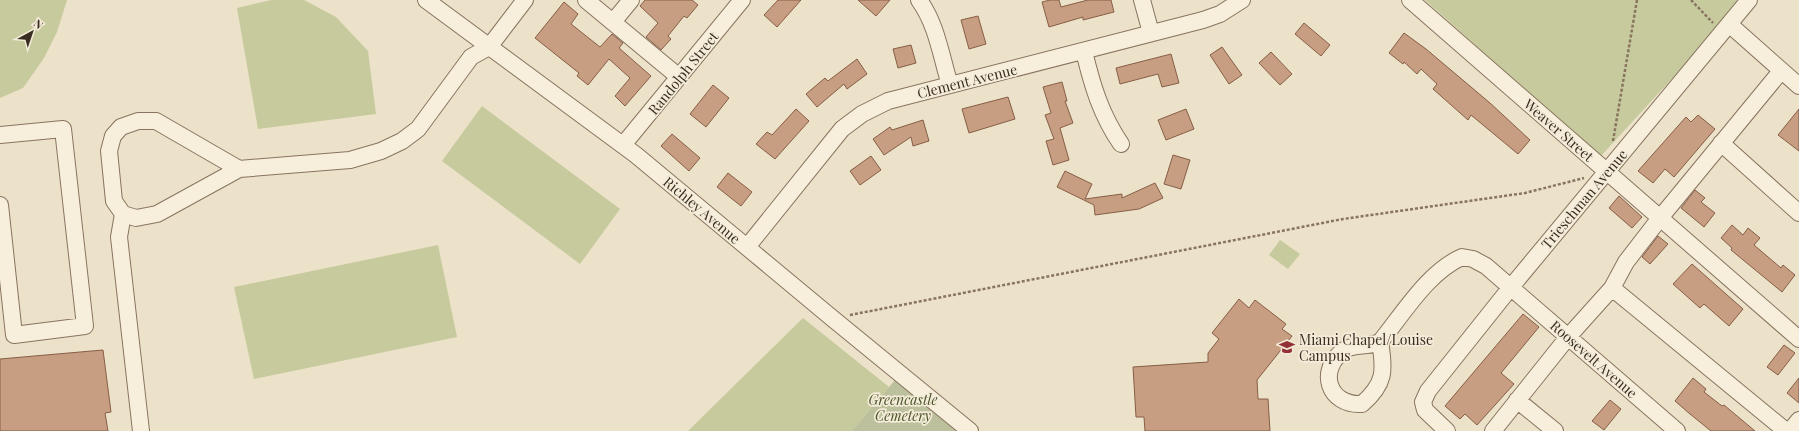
<svg xmlns="http://www.w3.org/2000/svg" width="1799" height="431" viewBox="0 0 1799 431" font-family="'Playfair Display',serif">
	<rect width="100%" height="100%" fill="#ece1c9"/>
	<path fill="#c6ca9d" d="M0,0h67l-10,32 -13,26 -21,30 -23,10z
		M271,0h33l32,17 32,34 8,63 -118,15 -21,-121z
		M1425,0h319l-144,157z
		M482,106l138,103 -40,55 -138,-103z
		M1280,240l20,14 -12,15 -19,-14z
		M438,245l19,92 -203,42 -20,-92z
		M803,318l86,69 -37,44h-164z"/>
	<path fill="#bcc09c" d="M900,374l70,57h-118z"/>
	<path fill="#c89e82" stroke="#865e46" d="M645,0h47l6,5 -11,13 -3,-2 -16,20 3,3 -10,11 -15,-13 12,-14 -18,-17z
		M778,0h23l-24,27 -13,-12z
		M858,0h32l-14,16z
		M1050,0h9l2,7 27,-7h23l3,12 -31,8v-3l-34,10 -7,-25z
		M564,2l14,12 -7,10 29,23 12,-13 11,9 -4,5 32,28 -26,30 -10,-10 15,-18 -21,-19 -21,26 -11,-9 2,-3 -44,-35z
		M978,16l8,28 -17,5 -8,-29z
		M1304,23l26,22 -9,11 -26,-22z
		M1404,33l22,16 64,54 40,37 -12,14 -47,-39 -3,5 -35,-31 4,-5 -16,-15 -4,5 -13,-12 -1,2 -14,-11z
		M911,45l5,18 -18,5 -5,-19z
		M1222,47l20,28 -13,9 -19,-29z
		M1271,52l21,22 -12,11 -21,-22z
		M1171,54l8,29 -17,4 -4,-13 -38,10 -4,-16z
		M857,59l10,15 -20,15 -3,-5 -27,23 -11,-13 19,-16 3,3z
		M1062,82l5,19h-2l8,22 -13,5 9,32 -16,5 -7,-24 8,-2 -9,-24 6,-2 -8,-26z
		M713,85l16,13 -23,29 -16,-13z
		M1008,97l7,22 -46,14 -7,-24z
		M796,109l13,12 -34,38 -19,-15 11,-12 5,3z
		M1186,109l8,20 -28,11 -8,-20z
		M1799,109v42l-21,-16z
		M1698,115l17,14 -41,48 -9,-8 -12,14 -15,-12 48,-54 5,5z
		M923,120l6,21 -16,5 -2,-9 -27,18 -11,-16 17,-12 2,3z
		M672,134l28,24 -11,13 -28,-25z
		M1173,155l17,5 -9,29 -17,-5z
		M871,156l10,14 -21,15 -10,-14z
		M1065,171l27,13 -7,15 37,-5v4l33,-15 8,15 -24,11 -44,6 -1,-10 -37,-18z
		M728,173l24,19 -11,14 -24,-19z
		M1695,190l10,8 -4,4 14,11 -11,14 -23,-19z
		M1619,196l23,21 -10,11 -23,-20z
		M1732,225l11,10 5,-7 12,10 -6,7 27,23 2,-3 12,10 -13,17 -51,-42 1,-2 -11,-10z
		M1658,236l10,8 -18,20 -8,-7z
		M1692,264l51,45 -14,17 -25,-22 -4,4 -27,-24z
		M1239,299l10,9 6,-8 31,24 -4,5 10,7 -35,44 1,19h10l2,32h-125l-1,-14h-8l-3,-50 75,-5v-9l11,-14 -7,-6z
		M1523,314l16,13 -38,46 13,11 -37,41 -12,-11 -5,5 -15,-13z
		M1784,345l11,8 -17,22 -11,-8z
		M103,350l8,62 -6,1 3,18h-108v-72z
		M1693,378l13,11 -2,3 18,14 2,-1 31,26h-44l-21,-17 -15,-13z
		M1799,378v25l-12,-10z
		M1610,400l11,9 -17,21 -12,-9z"/>
	<g fill="none" stroke-linecap="round" stroke-linejoin="round">
		<defs>
			<path id="minor" d="M426,0l210,155 196,163 138,113
				M586,0l93,77
				M919,0c18,25 22,56 31,85
				M1142,0l9,33
				M1410,0l389,339
				M613,22l18,-22
				M1729,24l70,62
				M1084,51c8,34 17,64 37,93
				M0,135l63,-6 22,197 -71,9 -14,-130
				M1721,143l78,70
				M623,145l119,-145
				M239,169l-82,45 -21,4 -13,-4 -9,-13 -5,-50 4,-15 8,-9 17,-6h18l83,48 111,-9 31,-9 21,-10 16,-12 53,-72 18,-10 36,-47
				M123,214l-4,23 22,194
				M747,247l95,-118 20,-15 26,-13 315,-81 17,-6 22,-14
				M1612,288l174,143
				M1380,342c5,29 5,42 -18,62 -34,2 -45,-34 -18,-54 9,-6 25,-3 36,-8 23,-28 48,-70 82,-85l11,2 13,7 191,165
				M1517,400l38,31
				M1447,431l-22,-21 -2,-8 5,-11 83,-104 238,-287
				M1493,431l75,-94 44,-49 14,-26 34,-44 121,-147
				M1790,431l9,-11"/>
		</defs>
		<use href="#minor" stroke="#88745f" stroke-width="18"/>
		<path stroke="#88745f" stroke-width="2.5" stroke-dasharray="3 2" stroke-linecap="butt" d="M1691,0l22,23
			M1613,141l24,-141
			M850,315l493,-96 182,-26 59,-15"/>
		<use href="#minor" stroke="#f7efdc" stroke-width="16"/>
	</g>
	<defs>
		<symbol id="school-bare" viewBox="-9 -9 18 18"><path d="M0-5L7-2L0 1L-7-2ZM-4 1L0 2.5L4 1V4Q0 6-4 4Z" fill="#933234" stroke="#f4ecd9" stroke-width="2.5" paint-order="stroke"/></symbol>
	</defs>
	<g fill-rule="evenodd">
		<use href="#school-bare" x="1276" y="336" width="22" height="22"/>
	</g>
	<g text-anchor="middle" dominant-baseline="central" stroke-width="3.5" stroke-linejoin="round" paint-order="stroke">
		<g font-size="14" fill="#392d21" stroke="#f4ecd9">
			<text transform="translate(683 73) rotate(-51)">Randolph Street</text>
			<text transform="translate(967 81) rotate(-14)">Clement Avenue</text>
			<text transform="translate(1559 130) rotate(41)">Weaver Street</text>
			<text transform="translate(1584 199) rotate(-50)">Trieschman Avenue</text>
			<text transform="translate(702 210) rotate(40)">Richley Avenue</text>
			<text transform="translate(1594 359) rotate(41)">Roosevelt Avenue</text>
		</g>
		<g font-size="14" fill="#392d21" stroke="#f4ecd9" text-anchor="start">
			<text x="1299" y="339">Miami Chapel/Louise<tspan x="1299" dy="16">Campus</tspan></text>
		</g>
		<g font-size="14" font-style="italic" fill="#4a5429" stroke="#f4ecd9">
			<text x="903" y="399">Greencastle<tspan x="903" dy="16">Cemetery</tspan></text>
		</g>
	</g>
	<g transform="translate(32 32) rotate(40)" stroke="#f4ecd9" stroke-width="3" paint-order="stroke">
	<path d="M0-3L7 15L0 10L-7 15Z" fill="#392d21"/>
	<text y="-6" font-size="11" font-weight="bold" text-anchor="middle" fill="#392d21">N</text>
	</g>
</svg>
